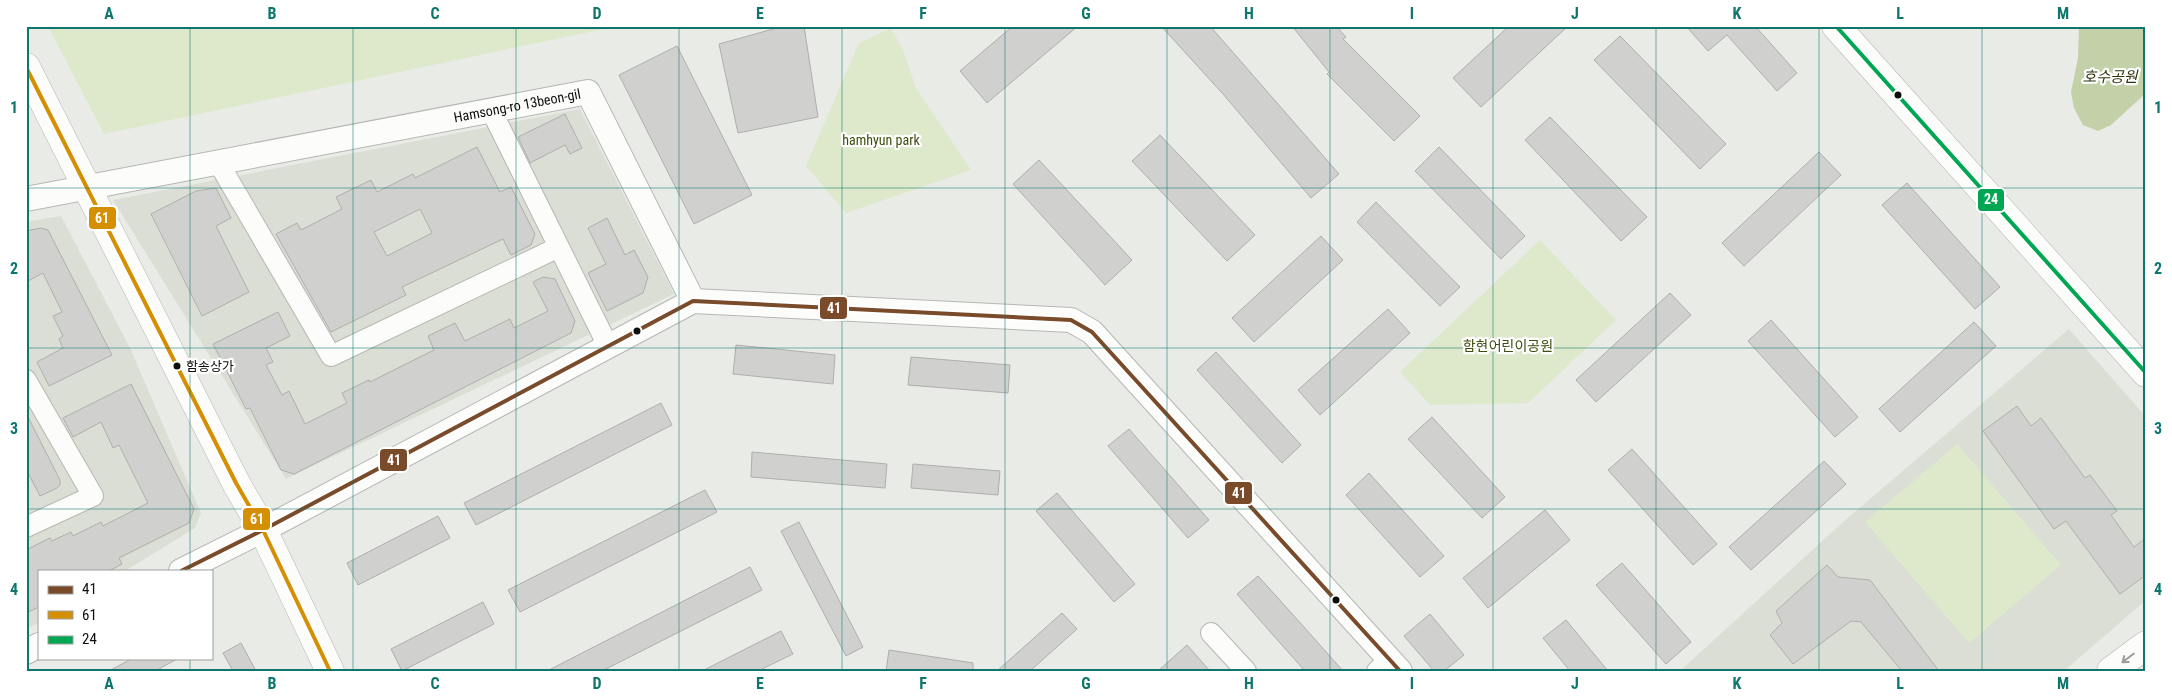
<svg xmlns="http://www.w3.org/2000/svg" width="2172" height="697" viewBox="0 0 2172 697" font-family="'Roboto Condensed','Noto Sans KR',sans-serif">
	<rect width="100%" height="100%" fill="#e9ebe7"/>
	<path fill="#daded5" d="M580,109l94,185 -388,185 -173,-279z
		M61,216l69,132 71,165 -6,15 -70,43h-86v52l-13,6v-407z
		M2069,329l77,88v183l-82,71h-384l163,-149z"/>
	<path fill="#dee8ca" d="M48,26h570l-514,108z
		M891,28l12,22 13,38 55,82 -125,43 -40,-47 53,-123z
		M1540,240l76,80 -88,83 -98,2 -30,-33z
		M1957,444l104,121 -92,78 -104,-121z"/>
	<path fill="#c4d0a7" d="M2079,26h67v67l-35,32 -13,6 -15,-6 -9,-17 -3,-16 7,-34z"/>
	<path fill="#d0d1ce" stroke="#aeafac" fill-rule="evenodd" d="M784,26h20l14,91 -80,16 -19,-89z
		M1013,26h65l-91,77 -27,-32z
		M1161,26h49l129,148 -28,24 -88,-104z
		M1292,26h44l10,11 -3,2 77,77 -26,25 -67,-67 2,-2z
		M1509,26h59l-87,81 -28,-29z
		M1686,26h69l42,47 -20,18 -50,-56 -19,16z
		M1620,36l106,108 -26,25 -106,-109z
		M677,46l75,149 -58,29 -75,-149z
		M565,114l17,34 -12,6 -5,-9 -35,18 -12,-26z
		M1550,117l97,100 -26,24 -96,-101z
		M1160,135l95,100 -28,26 -95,-100z
		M477,147l23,45 11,-5 24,47 -4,11 -20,10 -8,-16 -101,48 4,8 -75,37 -55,-98 21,-11 4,7 41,-21 -6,-12 35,-17 6,12 36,-18 2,4zM420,209l12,24 -45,23 -13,-24z
		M1439,147l86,89 -24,23 -86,-88z
		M1819,152l22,23 -97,91 -22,-23z
		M1039,160l93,100 -27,25 -92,-101z
		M1907,183l93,104 -25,22 -93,-104z
		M216,188l15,30 -15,8 33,66 -47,24 -51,-102 45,-23z
		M1376,202l84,85 -20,19 -83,-84z
		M607,218l18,37 9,-5 14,27 -5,16 -36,18 -19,-38 18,-9 -18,-36z
		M41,228l7,2 64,125 -63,31 -12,-24 26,-14 -4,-9 4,-3 -10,-20 9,-4 -19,-39 -17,9v-51z
		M1321,236l22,24 -89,82 -22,-24z
		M543,277l12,2 20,42 -4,12 -277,141 -13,-4 -31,-62 -4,1 -33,-65 65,-32 12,24 -24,12 7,14 -7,3 16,30 7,-4 16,33 42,-21 -5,-10 27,-13 1,2 64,-32 -6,-14 27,-13 10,18 45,-22 4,9 34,-17 -15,-29z
		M1670,293l21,22 -95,87 -20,-22z
		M1388,309l22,24 -90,82 -22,-25z
		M1771,320l87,97 -23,20 -87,-96z
		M1974,322l22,24 -96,86 -21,-23z
		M736,345l99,10 -2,29 -100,-10z
		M1216,352l85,93 -19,18 -85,-93z
		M911,357l99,8 -2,28 -100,-8z
		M131,384l63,125 -5,14 -70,35 3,6 -13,7h-70v36l-13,6v-63l24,-12 2,3 19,-9 2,4 28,-14 2,4 45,-23 -29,-58 -6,3 -12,-26 -28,15 -10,-19z
		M661,403l11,22 -196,100 -12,-22z
		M2017,406l14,20 10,-8 44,60 5,-3 27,36 -6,4 23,32 12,-9v37l-26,19 -54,-73 -12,8 -71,-98z
		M26,413l34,67v5l-3,3 -17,8 -14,-27z
		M1432,417l73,80 -23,21 -74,-79z
		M1129,429l80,91 -21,18 -80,-92z
		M1632,449l85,95 -24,21 -85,-95z
		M752,452l135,12 -2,24 -134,-11z
		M1824,461l22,23 -95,86 -22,-23z
		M913,464l87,7 -2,24 -87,-7z
		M1369,473l75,83 -24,21 -74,-82z
		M705,490l12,22 -197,100 -12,-22z
		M1057,493l78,91 -21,18 -78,-91z
		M1545,510l25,30 -82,68 -25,-30z
		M438,516l12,22 -92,47 -11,-22z
		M799,522l64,125 -17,9 -65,-125z
		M1622,563l69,79 -25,22 -70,-79z
		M1827,565l11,12 32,3 69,91h-37l-41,-49 -10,-1 -58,43 -23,-29 12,-12 -6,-12z
		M750,567l12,23 -160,81h-55z
		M1258,576l46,51 39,44h-38l-32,-36 -36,-41z
		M483,602l11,22 -92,47 -11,-22z
		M1062,613l15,16 -47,42h-33z
		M1430,614l34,41 -20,16h-10l-30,-35z
		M1566,620l42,51h-38l-27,-33z
		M781,631l12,23 -35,17h-56z
		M241,643l15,28h-23l-10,-18z
		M1187,645l23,26h-52z
		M889,650l84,13v8h-87z
		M133,658h46l-24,13h-46z"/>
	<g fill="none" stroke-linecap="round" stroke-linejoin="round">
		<defs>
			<path id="minor" d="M491,110l117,236
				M218,162l113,194 228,-109
				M26,380l67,116 -67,31
				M1211,633l35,38
				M1377,671l13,-12"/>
			<g id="tertiary">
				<path id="s1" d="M26,199l562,-107 105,209"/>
				<path d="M181,571l82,-41 430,-229 378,19 21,12 308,339"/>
				<path d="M26,652l13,-7"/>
			</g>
			<path id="secondary" d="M1836,26l310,347
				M26,67l210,416 27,47 67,141
				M2111,671l35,-26"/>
		</defs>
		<use href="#minor" stroke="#b6b7b4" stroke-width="22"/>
		<use href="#tertiary" stroke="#b6b7b4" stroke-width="26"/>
		<use href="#secondary" stroke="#b6b7b4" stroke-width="29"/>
		<use href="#minor" stroke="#fcfcfb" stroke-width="20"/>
		<use href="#tertiary" stroke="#fcfcfb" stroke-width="24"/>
		<use href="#secondary" stroke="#fcfcfb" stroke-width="28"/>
		<defs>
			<path id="bus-1" d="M181,571l82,-41 430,-229 378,19 21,12 308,339"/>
			<path id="bus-2" d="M26,67l210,416 27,47 67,141"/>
			<path id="bus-3" d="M1836,26l310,347"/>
		</defs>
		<use href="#bus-1" stroke="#fff" stroke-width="8"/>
		<use href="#bus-2" stroke="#fff" stroke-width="8"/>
		<use href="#bus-3" stroke="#fff" stroke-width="8"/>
		<use href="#bus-1" stroke="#7a4b2a" stroke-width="4"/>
		<use href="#bus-2" stroke="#d48f02" stroke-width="4"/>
		<use href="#bus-3" stroke="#00a651" stroke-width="4"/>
	</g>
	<defs><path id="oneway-shaft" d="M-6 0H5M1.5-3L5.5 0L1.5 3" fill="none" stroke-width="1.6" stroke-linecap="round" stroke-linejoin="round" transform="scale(1.25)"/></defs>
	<use stroke="#9c9d9b" href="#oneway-shaft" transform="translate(2128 658) rotate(143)"/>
	<path fill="none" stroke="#0f766e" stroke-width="1" stroke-opacity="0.55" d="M190,26v545M353,26v645M516,26v645M679,26v645M842,26v645M1005,26v645M1167,26v645M1330,26v645M1493,26v645M1656,26v645M1819,26v645M1982,26v645M26,188h2120M26,348h2120M26,509h2120M190,658v13"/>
	<g fill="#0d0e0b" stroke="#fff" stroke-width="2">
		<circle cx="1898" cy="95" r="4.5"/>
		<circle cx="637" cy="331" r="4.5"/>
		<circle cx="177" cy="366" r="4.5"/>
		<circle cx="1336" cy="600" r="4.5"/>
	</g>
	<g text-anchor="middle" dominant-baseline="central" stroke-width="4.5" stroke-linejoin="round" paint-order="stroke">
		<g font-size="13" fill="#0d0e0b" stroke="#fff" text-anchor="start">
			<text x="186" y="366">함송상가</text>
		</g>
		<g font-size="14" fill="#0d0e0b" stroke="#fff">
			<text stroke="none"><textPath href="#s1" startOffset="500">Hamsong-ro 13beon-gil</textPath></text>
		</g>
		<g font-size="14" fill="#3e4d0c" stroke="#fff">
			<text x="881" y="140">hamhyun park</text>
			<text x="1508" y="346">함현어린이공원</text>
		</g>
		<g font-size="15" font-style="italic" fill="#2d370c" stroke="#fff">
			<text x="2110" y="77">호수공원</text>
		</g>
	</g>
	<g stroke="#fff" stroke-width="2">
		<rect x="1977" y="188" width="28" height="24" rx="5" fill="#00a651"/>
		<rect x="88" y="206" width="29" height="24" rx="5" fill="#d48f02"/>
		<rect x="819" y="296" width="29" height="24" rx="5" fill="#7a4b2a"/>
		<rect x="379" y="448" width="29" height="24" rx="5" fill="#7a4b2a"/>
		<rect x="1224" y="481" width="29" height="24" rx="5" fill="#7a4b2a"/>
		<rect x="242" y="507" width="29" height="24" rx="5" fill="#d48f02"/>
	</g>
	<g font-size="14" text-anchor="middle" font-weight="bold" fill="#fff">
		<text x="1991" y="204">24</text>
		<text x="102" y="223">61</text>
		<text x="834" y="313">41</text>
		<text x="394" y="465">41</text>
		<text x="1239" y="498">41</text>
		<text x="257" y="524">61</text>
	</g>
	<rect width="2172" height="697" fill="none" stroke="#ffffff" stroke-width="55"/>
	<rect x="38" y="570" width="175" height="90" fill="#ffffff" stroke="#9e9f9d"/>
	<rect x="48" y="586" width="25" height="8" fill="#7a4b2a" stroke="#9e9f9d"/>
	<text x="82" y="594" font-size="15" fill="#0d0e0b">41</text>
	<rect x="48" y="611" width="25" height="8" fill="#d48f02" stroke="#9e9f9d"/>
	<text x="82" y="620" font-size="15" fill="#0d0e0b">61</text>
	<rect x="48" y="636" width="25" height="8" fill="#00a651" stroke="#9e9f9d"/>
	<text x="82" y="644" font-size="15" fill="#0d0e0b">24</text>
	<rect x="28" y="28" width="2116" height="642" fill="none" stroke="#0f766e" stroke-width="2"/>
	<g font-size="16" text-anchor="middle" font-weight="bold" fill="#0f766e">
		<text x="109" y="19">A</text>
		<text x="272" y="19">B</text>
		<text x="435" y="19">C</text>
		<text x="597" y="19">D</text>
		<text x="760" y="19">E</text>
		<text x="923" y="19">F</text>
		<text x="1086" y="19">G</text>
		<text x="1249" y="19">H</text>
		<text x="1412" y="19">I</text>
		<text x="1575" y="19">J</text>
		<text x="1737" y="19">K</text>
		<text x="1900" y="19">L</text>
		<text x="2063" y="19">M</text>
		<text x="14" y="113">1</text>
		<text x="2158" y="113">1</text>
		<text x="14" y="274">2</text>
		<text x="2158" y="274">2</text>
		<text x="14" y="434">3</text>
		<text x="2158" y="434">3</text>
		<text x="14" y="595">4</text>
		<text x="2158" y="595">4</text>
		<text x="109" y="689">A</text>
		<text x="272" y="689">B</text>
		<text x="435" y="689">C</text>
		<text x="597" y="689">D</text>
		<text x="760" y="689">E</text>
		<text x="923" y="689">F</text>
		<text x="1086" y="689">G</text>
		<text x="1249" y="689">H</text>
		<text x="1412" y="689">I</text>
		<text x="1575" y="689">J</text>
		<text x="1737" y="689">K</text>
		<text x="1900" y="689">L</text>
		<text x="2063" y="689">M</text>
	</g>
</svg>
